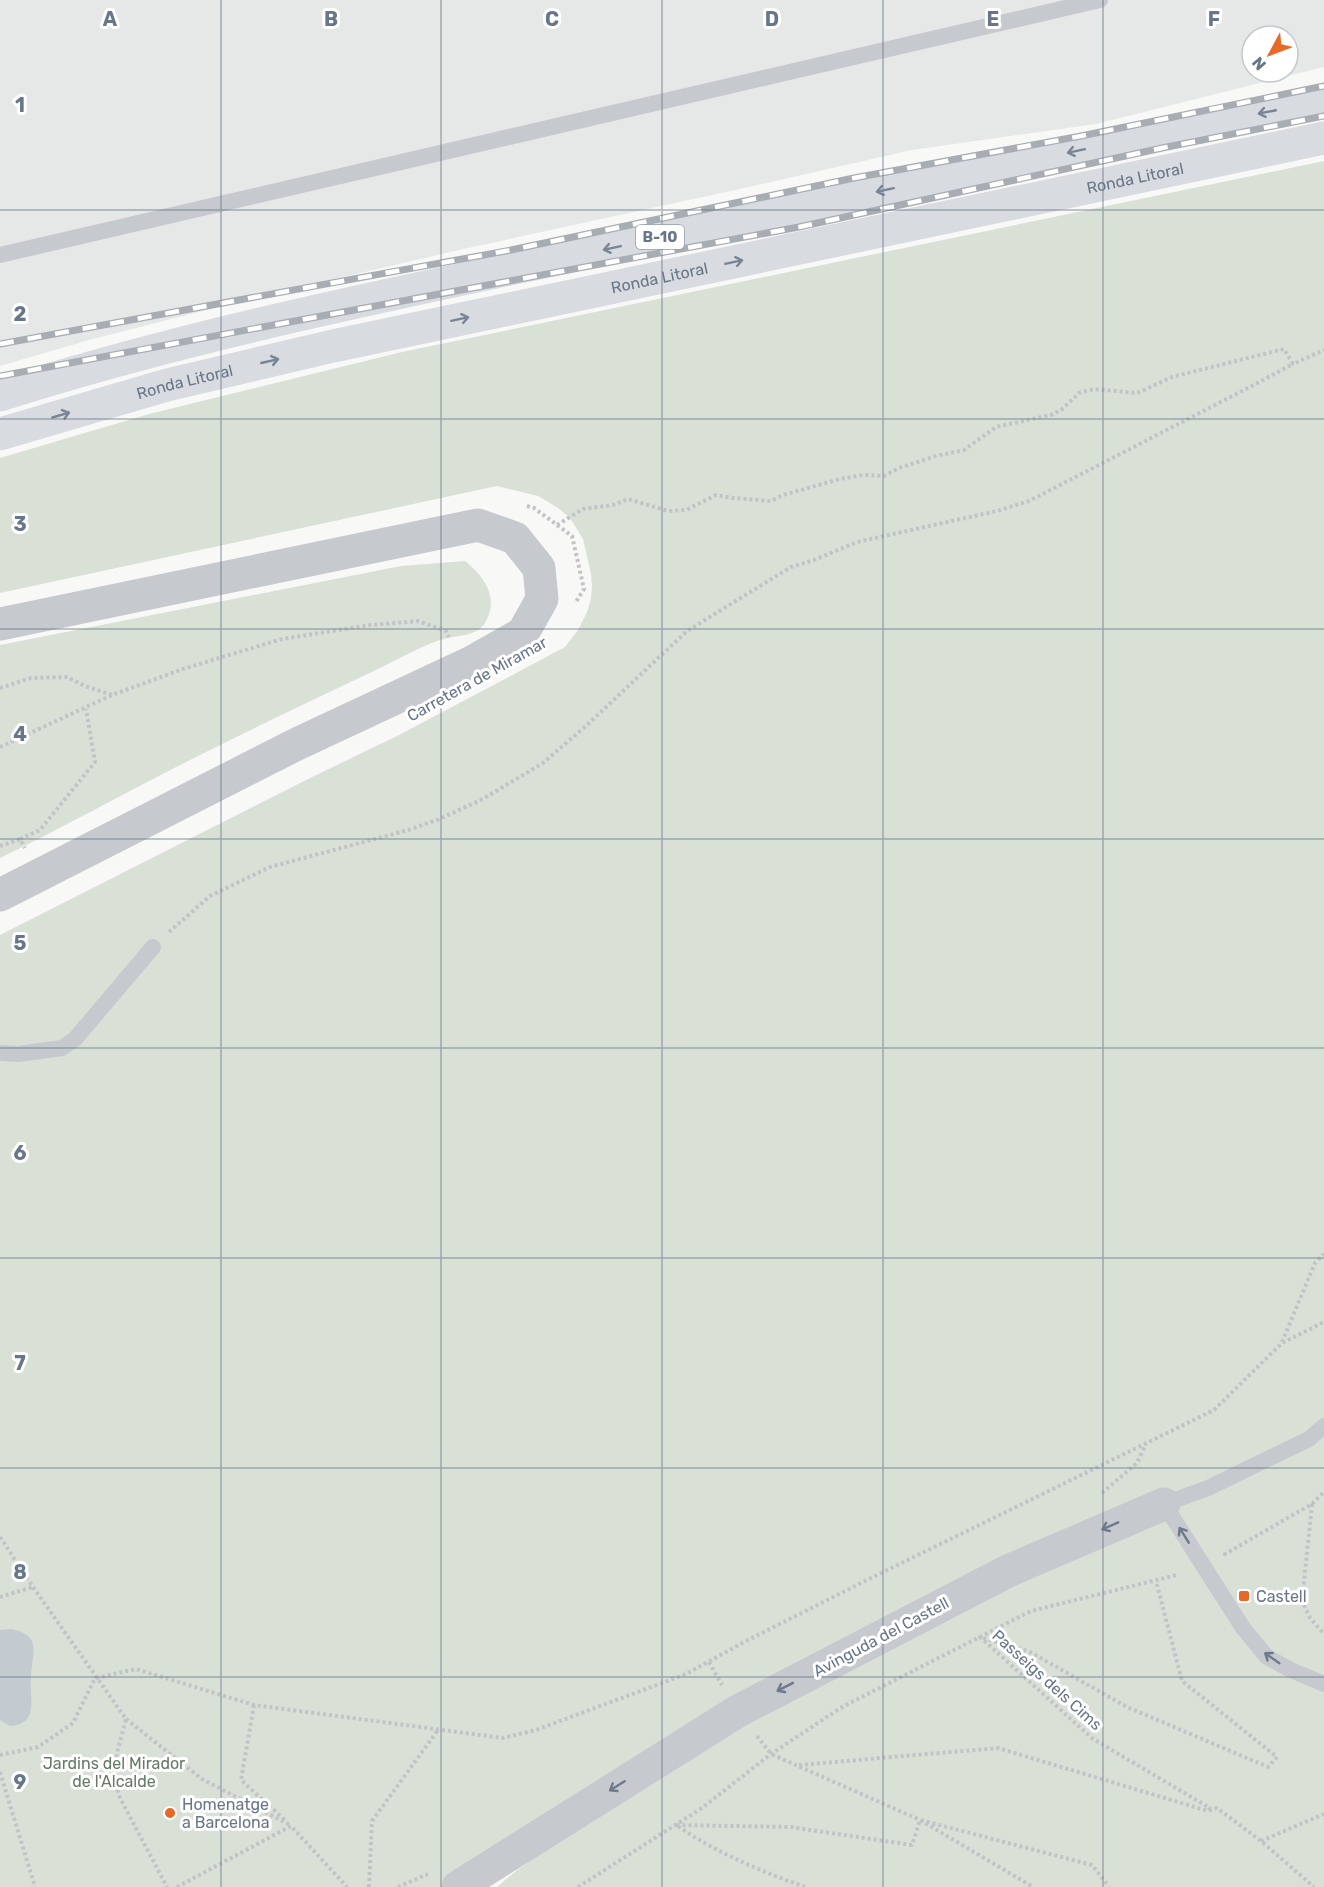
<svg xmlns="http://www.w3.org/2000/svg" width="1324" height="1887" viewBox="0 0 1324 1887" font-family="Rubik,sans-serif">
	<rect width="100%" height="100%" fill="#f8f9f6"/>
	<path fill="#e6e8e7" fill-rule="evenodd" d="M0,0h1324v67l-228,57 -184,26 -177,40 -276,60 -193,45 -177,45 -89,26zM1252,36h36v36h-36z"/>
	<path fill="#d9e1d7" d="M1324,161v1726h-827l19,-16 211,-152 -269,168h-458v-952l310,-157 89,-43 166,-88 13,-17 9,-18 4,-13 1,-13 -1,-12 -8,-35 -13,-21 -12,-10 -20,-12 -41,-10 -497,107v-135l149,-44 253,-62z
		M465,561c19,15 35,37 20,62 -9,14 -27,12 -41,16 -19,5 -47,21 -66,30 -59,28 -118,56 -176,85 -68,34 -134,71 -202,104v-213l401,-79z"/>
	<path fill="#c3cbd1" d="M11,1629c32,6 21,25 20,48 -2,21 9,47 -21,49l-10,-6v-90z"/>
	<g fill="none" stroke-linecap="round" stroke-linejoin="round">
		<path stroke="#c2c3c6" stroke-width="4" stroke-dasharray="3 3" stroke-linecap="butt" d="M527,506l7,2 38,28 12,53 -8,13
			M557,525l26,-16 30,-4 15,-6 40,12 18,-1 30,-15 17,3 38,3 12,-6 57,-16 23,-4 21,1 15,-8 37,-12 28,-6 32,-23 55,-12 10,-5 18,-17 15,-4 43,4 35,-16 112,-28 9,15 31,-14
			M0,688l31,-10 36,-1 18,9 27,9
			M0,747l112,-52 71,-26 99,-30 88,-14 48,-4 28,10 3,6
			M20,839l20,-9 55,-68 -9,-53
			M0,846l20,-7 5,9
			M169,932l41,-36 60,-29 135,-36 32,-11 46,-21 60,-36 44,-38 100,-94 104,-64 23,-7 43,-18 140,-31 32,-10 217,-112 47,-25
			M1282,1342l33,-79 9,-9
			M1102,1493l35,-30 9,-19
			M1312,1504l-10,97 8,17 14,16
			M0,1537l33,50 93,132 -9,34 -3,24 6,21 47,89
			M1226,1555l-1,-1 87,-50 12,-12
			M0,1597l33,-10
			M709,1662l13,23
			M96,1678l40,-9 118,36 249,33 33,-8 150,-56 60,-33 125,-63 343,-168 68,-67 42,-21
			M254,1705l-13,75 45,41
			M126,1719l76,60 88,46
			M757,1736l14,18 149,66 113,67
			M0,1755l38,-8 35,-24 22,-45
			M799,1765l199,-17 210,63 2,-3 -117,-69 -113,-102 50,15 97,55 141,60 9,-10 -95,-76 -26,-100
			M0,1772l35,115
			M1209,1811l8,-3 44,33 53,46
			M1261,1841l63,-27
			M177,1887l114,-61 56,61
			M369,1887l3,-66 66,-91
			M398,1887l30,-13
			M578,1887l124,-79 69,-54 71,-47 189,-96 146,-36
			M805,1887c-45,-16 -90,-35 -129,-62l114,2 122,18 8,-25 172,45 17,22"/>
		<path stroke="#c6c9cd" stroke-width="16" d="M0,255l1100,-255
			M0,1053l18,1 44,-6 13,-9 78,-92
			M1324,1426l-15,13 -101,49 -44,16 79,124 24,29 24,13 33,14"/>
		<path stroke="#c6c9cd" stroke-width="33" d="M458,1887l280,-176 270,-140 156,-67"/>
		<path stroke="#c6c9cd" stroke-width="33" d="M0,624l478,-99 37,13 24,30 3,31 -19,34 -53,30 -173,81 -297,151"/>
		<g stroke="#d8dbe0" stroke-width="33">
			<path d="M0,395c189,-60 383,-99 576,-140 249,-53 498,-105 748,-155"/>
			<path id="s1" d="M0,434l167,-49 166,-39 991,-208"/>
		</g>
		<defs>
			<path id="rail" d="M0,344l511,-94 343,-72 227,-42 243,-50
				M0,376l799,-149 363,-79 162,-32"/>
		</defs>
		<use href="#rail" stroke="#a8adb4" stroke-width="7"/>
		<use href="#rail" stroke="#fff" stroke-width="4.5" stroke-dasharray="14" stroke-linecap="butt"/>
	</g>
	<defs><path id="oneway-shaft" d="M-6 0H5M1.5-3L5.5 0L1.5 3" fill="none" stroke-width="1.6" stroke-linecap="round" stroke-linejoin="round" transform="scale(1.5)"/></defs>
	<g stroke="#788595">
		<use href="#oneway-shaft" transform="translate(1267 112) rotate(169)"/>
		<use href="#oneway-shaft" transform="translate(1076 151) rotate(168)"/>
		<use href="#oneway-shaft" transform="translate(885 190) rotate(168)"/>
		<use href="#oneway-shaft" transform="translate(612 248) rotate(168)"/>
		<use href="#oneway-shaft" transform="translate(734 262) rotate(-12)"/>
		<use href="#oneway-shaft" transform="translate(460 319) rotate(-12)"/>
		<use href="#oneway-shaft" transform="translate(270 361) rotate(-13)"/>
		<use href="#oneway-shaft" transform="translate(61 415) rotate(-16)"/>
	</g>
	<g stroke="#6c7a8b">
		<use href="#oneway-shaft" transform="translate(1110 1526) rotate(156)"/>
		<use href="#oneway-shaft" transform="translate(1184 1535) rotate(-122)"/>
		<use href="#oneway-shaft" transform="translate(1272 1658) rotate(-145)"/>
		<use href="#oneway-shaft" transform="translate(785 1687) rotate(153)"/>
		<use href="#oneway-shaft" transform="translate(617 1786) rotate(148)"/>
	</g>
	<path fill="none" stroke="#677688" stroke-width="1.5" stroke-opacity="0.55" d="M221,0v1887M441,0v1887M662,0v1887M883,0v1887M1103,0v1887M0,210h1324M0,419h1324M0,629h1324M0,839h1324M0,1048h1324M0,1258h1324M0,1468h1324M0,1677h1324"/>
	<g fill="#e86827" stroke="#fff" stroke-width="2">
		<rect x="1238" y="1590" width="12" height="12" rx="3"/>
		<circle cx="170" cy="1813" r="6"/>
	</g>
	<g text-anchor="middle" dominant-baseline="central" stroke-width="6" stroke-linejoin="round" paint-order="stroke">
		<rect fill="#fff" stroke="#959fac" stroke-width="1.5" x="636" y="225" width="48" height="24" rx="4.5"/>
		<g font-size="15" font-weight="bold" fill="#677688">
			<text x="660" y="237">B-10</text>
		</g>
		<g font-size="16" fill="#677688" stroke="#fff">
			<text stroke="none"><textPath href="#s1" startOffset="1164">Ronda Litoral</textPath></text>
			<text stroke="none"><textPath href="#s1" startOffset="678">Ronda Litoral</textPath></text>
			<text stroke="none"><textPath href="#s1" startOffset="192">Ronda Litoral</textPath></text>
			<text transform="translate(477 679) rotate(-29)">Carretera de Miramar</text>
			<text transform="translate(881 1637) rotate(-28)">Avinguda del Castell</text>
			<text transform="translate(1047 1680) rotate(42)">Passeigs dels Cims</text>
		</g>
		<g font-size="16" fill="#677688" stroke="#fff" text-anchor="start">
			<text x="1256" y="1596">Castell</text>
			<text x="182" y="1804">Homenatge<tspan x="182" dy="18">a Barcelona</tspan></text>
		</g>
		<g font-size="16" fill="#647a62" stroke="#fff">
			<text x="114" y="1763">Jardins del Mirador<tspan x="114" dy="18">de l'Alcalde</tspan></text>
		</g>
	</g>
	<g font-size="20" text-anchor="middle" font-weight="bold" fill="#677688" stroke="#fff" stroke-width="6" stroke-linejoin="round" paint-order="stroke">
		<text x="110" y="26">A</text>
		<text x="331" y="26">B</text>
		<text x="552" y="26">C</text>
		<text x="772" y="26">D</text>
		<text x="993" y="26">E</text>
		<text x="1214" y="26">F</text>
		<text x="20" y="112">1</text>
		<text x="20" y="321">2</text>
		<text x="20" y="531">3</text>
		<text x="20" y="741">4</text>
		<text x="20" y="950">5</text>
		<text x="20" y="1160">6</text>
		<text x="20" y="1370">7</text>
		<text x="20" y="1579">8</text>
		<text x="20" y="1789">9</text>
	</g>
	<g transform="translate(1270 54) rotate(229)"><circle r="28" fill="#ffffff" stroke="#c2c8cf" stroke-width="1.5"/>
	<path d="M0-4.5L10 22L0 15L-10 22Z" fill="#e86827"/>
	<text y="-9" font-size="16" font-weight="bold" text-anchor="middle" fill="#677688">N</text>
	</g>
</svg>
